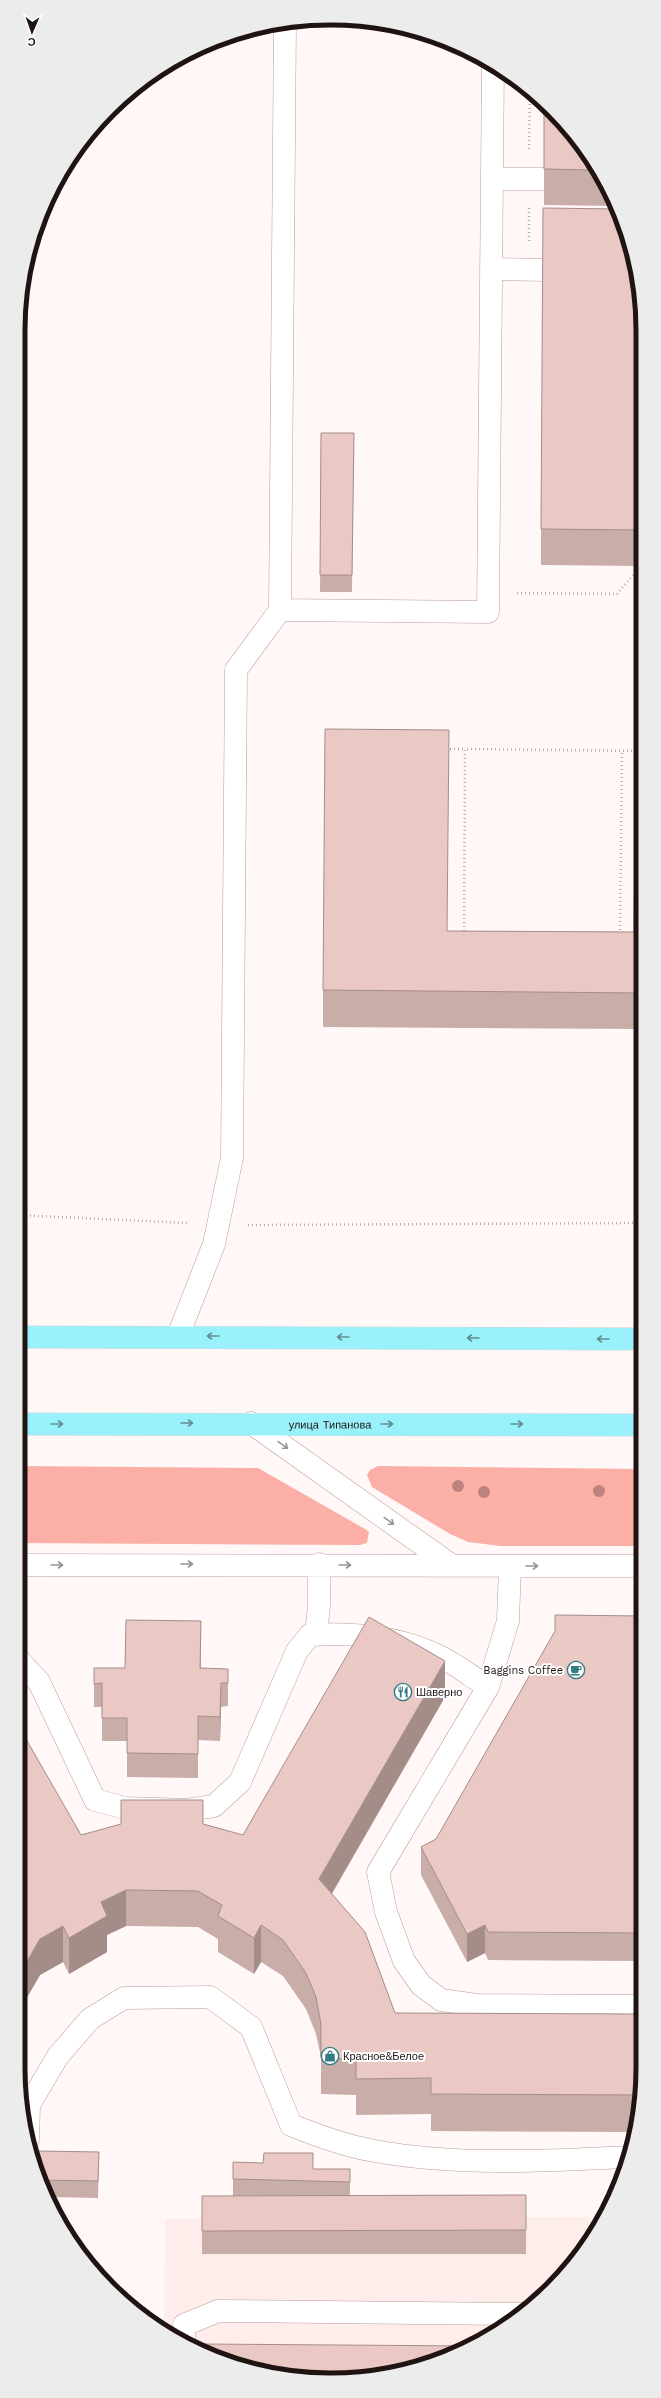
<svg xmlns="http://www.w3.org/2000/svg" width="661" height="2398" viewBox="0 0 661 2398" font-family="'Work Sans',sans-serif">
	<rect width="100%" height="100%" fill="#fff8f7"/>
	<path fill="#ffedeb" d="M591,2217l-1,24 -69,75 -52,32 -57,21 -102,10 -60,-10 -58,-21 -28,-18 1,-111z"/>
	<path fill="#fbafa6" d="M18,1466l240,2 107,61 4,3 -2,11 -7,2 -342,-2z
		M378,1466l264,3v77h-141l-33,-4 -18,-8 -78,-47 -5,-12 3,-5z"/>
	<g fill="none" stroke-linecap="round" stroke-linejoin="round">
		<defs>
			<path id="minor" d="M285,23l-5,587 208,2 5,-547
				M492,179h52
				M491,269l52,1
				M178,1336l36,-92 18,-86 4,-488 44,-60
				M251,1423l200,142
				M18,1565l624,1
				M510,1566l-2,55 -20,66 -110,185 8,40 18,49 17,24 20,15 36,5 166,1
				M316,1634l3,-28v-42
				M18,1659l21,23 56,118 30,8 62,2 27,-4 26,-24 57,-131 13,-16c44,-3 91,2 131,22 16,8 31,20 47,30
				M28,2140l1,-35 29,-49 32,-37 34,-21 86,-1 41,30 40,98c27,11 54,21 84,26 81,15 171,10 253,6
				M184,2342v-17l34,-14 304,3"/>
			<g id="major">
				<path d="M18,1337l624,2"/>
				<path id="s1" d="M18,1424l624,1"/>
			</g>
		</defs>
		<use href="#minor" stroke="#bc9c98" stroke-width="23"/>
		<use href="#major" stroke="#d7d5d4" stroke-width="23"/>
		<path stroke="#b7afae" stroke-width="2.5" stroke-dasharray="1 3" stroke-linecap="butt" d="M529,149l1,-54
			M529,241v-33
			M517,593l100,1 17,-20
			M446,749h19
			M620,934l2,-183
			M464,935l1,-186 176,2
			M18,1215l169,8
			M248,1225l394,-2"/>
		<use href="#minor" stroke="#fff" stroke-width="22"/>
		<use href="#major" stroke="#99f2fb" stroke-width="22"/>
	</g>
	<g fill="#be8280">
		<circle cx="458" cy="1486" r="6"/>
		<circle cx="599" cy="1491" r="6"/>
		<circle cx="484" cy="1492" r="6"/>
	</g>
	<path fill="#c9ada9" d="M544,107l21,17 51,82 -72,-1z
		M639,284l-2,151h4v131l-100,-1v-36z
		M321,433h33l-2,159h-32z
		M641,732v297l-318,-2v-37l125,-59 186,1z
		M642,1616l1,345 -155,-1 -3,-7 -18,9 -46,-87v-28l15,-8z
		M201,1621v47l27,1v37l-7,1 -1,34 -22,-1v38l-71,-1v-36h-25v-34h-8v-39h31z
		M445,1697l-113,197 63,119 248,55 -6,60 -1,4 -205,-1v-17l-75,1v-20l-35,-1v-37l-5,-23 -10,-25 -23,-33 -22,-14 -7,12 -36,-22v-13l-20,-12 -72,-1 -19,9v17l-38,22 -6,-12 -23,13 -18,31 2,-270 57,99 122,-10 40,10z
		M99,2152l-1,46 -50,-1 -6,-10 -8,-25 5,1z
		M313,2169h37v26h176v59h-324v-58h31v-17z"/>
	<path fill="#a48d89" d="M445,1661v36l-126,218v-36z
		M221,1683v24l-1,34v-24z
		M24,1721v36l-6,-32z
		M126,1890v36l-19,9v17l-38,22v-36l32,-36z
		M261,1925v37l-7,12v-36z
		M485,1925v28l-18,9v-28z
		M63,1926v36l-23,13 -18,31 -4,8v-36l4,-8 18,-31z"/>
	<path fill="#eac9c4" stroke="#a48d89" d="M544,107l21,17 29,46 -50,-1z
		M543,208l75,1 1,2 19,72 -1,152h4v95l-100,-1z
		M321,433h33l-2,142h-32z
		M325,729l124,1 -2,201 187,1 2,-200h5v261l-318,-3z
		M555,1615l87,1 1,317 -155,-1 -3,-7 -18,9 -46,-87 15,-8 119,-208z
		M369,1617l76,44 -126,218 46,53 30,81 248,1v54l-3,27 -209,-1v-16l-75,1v-20l-35,-1v-34l-5,-27 -10,-24 -23,-33 -22,-15 -7,13 -36,-22 4,-11 -24,-14 -72,-1 -25,12 6,14 -38,22 -6,-12 -23,13 -18,31 -4,8v-253l63,110 40,-11v-24h82v24l40,11z
		M126,1620l75,1 -1,47 28,1v14h-7l-1,34 -22,-1v38l-71,-1v-35h-25v-35l-8,1v-16h31z
		M18,1710l6,11 -6,4z
		M39,2151l60,1 -1,29 -58,-1 -6,-18 5,1z
		M264,2153h49v16h37v13l-117,-3v-17l30,1z
		M526,2195v35l-324,1v-35z
		M202,2344l269,2 -2,2 -57,21 -102,10 -60,-10 -49,-18z"/>
	<defs><path id="oneway-shaft" d="M-6 0H5M1.5-3L5.5 0L1.5 3" fill="none" stroke-width="1.6" stroke-linecap="round" stroke-linejoin="round"/></defs>
	<g stroke="#628e92">
		<use href="#oneway-shaft" transform="translate(213 1336) rotate(180)"/>
		<use href="#oneway-shaft" transform="translate(343 1337) rotate(-180)"/>
		<use href="#oneway-shaft" transform="translate(473 1338) rotate(-180)"/>
		<use href="#oneway-shaft" transform="translate(603 1339) rotate(-180)"/>
		<use href="#oneway-shaft" transform="translate(187 1423)"/>
		<use href="#oneway-shaft" transform="translate(57 1424)"/>
		<use href="#oneway-shaft" transform="translate(387 1424)"/>
		<use href="#oneway-shaft" transform="translate(517 1424)"/>
	</g>
	<g stroke="#9a9594">
		<use href="#oneway-shaft" transform="translate(283 1445) rotate(35)"/>
		<use href="#oneway-shaft" transform="translate(389 1521) rotate(36)"/>
		<use href="#oneway-shaft" transform="translate(187 1564)"/>
		<use href="#oneway-shaft" transform="translate(57 1565)"/>
		<use href="#oneway-shaft" transform="translate(345 1565)"/>
		<use href="#oneway-shaft" transform="translate(532 1566)"/>
	</g>
	<defs>
		<symbol id="cafe-ring" viewBox="-11 -11 22 22"><circle r="9.5" fill="#fff" stroke="#347c83" stroke-width="1.5"/><path d="M-5.5-4.5H6V0H3Q3 3.5 0 3.5H-2.5Q-5.5 3.5-5.5 0ZM3-3.2v2h1.7v-2ZM-6 4.5H4V6H-6Z" fill="#347c83"/></symbol>
		<symbol id="restaurant-ring" viewBox="-11 -11 22 22"><circle r="9.5" fill="#fff" stroke="#347c83" stroke-width="1.5"/><path d="M-5-6h1v4h1v-4h1v4h1v-4h1v5L-1.5 .5V6h-2V.5L-5-1ZM5-6V6H3V1.5H1.5Q1.5-4 5-6Z" fill="#347c83"/></symbol>
		<symbol id="shop-ring" viewBox="-11 -11 22 22"><circle r="9.5" fill="#fff" stroke="#347c83" stroke-width="1.5"/><path d="M-5-2.5h2.3a2.7 3.5 0 0 1 5.4 0H5L5.5 6h-11ZM-1.5-2.5h3a1.5 2.3 0 0 0-3 0Z" fill="#347c83"/></symbol>
	</defs>
	<g fill-rule="evenodd">
		<use href="#cafe-ring" x="566" y="1660" width="20" height="20"/>
		<use href="#restaurant-ring" x="393" y="1682" width="20" height="20"/>
		<use href="#shop-ring" x="320" y="2046" width="20" height="20"/>
	</g>
	<g text-anchor="middle" dominant-baseline="central" stroke-width="4" stroke-linejoin="round" paint-order="stroke">
		<g font-size="11" fill="#1f1412" stroke="#fff">
			<text stroke="none"><textPath href="#s1" startOffset="312">улица Типанова</textPath></text>
		</g>
		<g font-size="11" fill="#1f1412" stroke="#fff" text-anchor="start">
			<text x="563" y="1670" text-anchor="end">Baggins Coffee</text>
			<text x="416" y="1692">Шаверно</text>
			<text x="343" y="2056">Красное&amp;Белое</text>
		</g>
	</g>
	<path d="M0 0H661V2398H0ZM330 25H331A305 305 0 0 1 636 330V2068A305 305 0 0 1 331 2373H330A305 305 0 0 1 25 2068V330A305 305 0 0 1 330 25Z" fill="#edecec" fill-rule="evenodd"/>
	<path fill="none" stroke="#1f1412" stroke-width="5" d="M330 25H331A305 305 0 0 1 636 330V2068A305 305 0 0 1 331 2373H330A305 305 0 0 1 25 2068V330A305 305 0 0 1 330 25Z"/>
	<g transform="translate(32 32) rotate(182)" stroke="#ffffff" stroke-width="3" paint-order="stroke">
	<path d="M0-3L7 15L0 10L-7 15Z" fill="#1f1412"/>
	<text y="-6" font-size="11" font-weight="bold" text-anchor="middle" fill="#1f1412">С</text>
	</g>
</svg>
